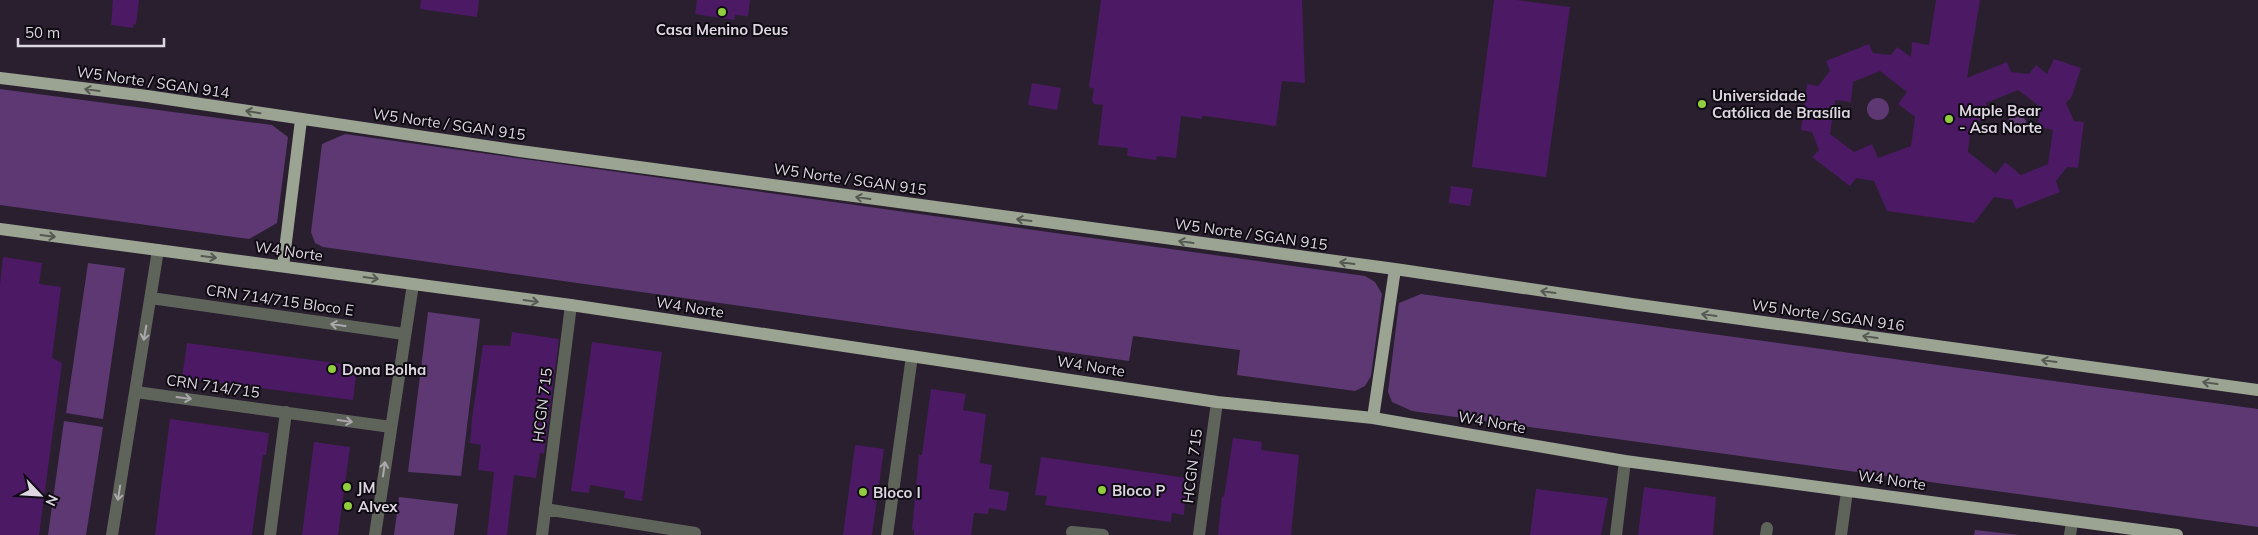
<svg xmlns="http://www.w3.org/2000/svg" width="2258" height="535" viewBox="0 0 2258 535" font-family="Mulish,sans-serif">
	<rect width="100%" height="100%" fill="#291f2f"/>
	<path fill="#5d3872" d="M0,89l272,36 16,12 -11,86 -28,16 -249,-34z
		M1867 109a11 11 0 1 1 22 0a11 11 0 1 1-22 0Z
		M2007 125a10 10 0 1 1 20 0a10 10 0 1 1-20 0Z
		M345,134l1020,142 10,6 7,12 -11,82 -6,10 -10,5 -118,-16 3,-25 -107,-14 -4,25 -806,-114 -8,-4 -4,-11 11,-88z
		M88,263l37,5 -22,151 -37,-6z
		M1421,294l837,115v118l-846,-116 -20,-9 -4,-10 11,-89z
		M428,312l52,7 -19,157 -53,-4z
		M64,421l39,6 -17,108h-38z
		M399,497l59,7 -4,31h-60z
		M1975,530l45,5h-46z"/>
	<path fill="#4c1a64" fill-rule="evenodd" d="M113,0h26l-3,24h-2l-1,4 -22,-3z
		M421,0h58l-2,17 -57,-8z
		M697,0h53l-2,16 -13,-1 -1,5 -39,-6z
		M1101,0h201l3,83 -23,-2 -6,45 -71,-10h-3v3l-21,-3 -5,42 -19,-2 -1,4 -29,-4 1,-8 -30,-3 5,-40 -9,-1 -2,-4 2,-11 -5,-2z
		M1494,0h22l54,7 -24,170 -74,-10z
		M1936,0h44l-13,78 40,-16 4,10 18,2 7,-9 11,9 7,-15 27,9 -9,28 -6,7 8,18 10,1 -6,46 -11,-1 -11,14 4,11 -44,17 -4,-9 -18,-3 -20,26 -87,-12 -13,-30 -18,-3 -6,8 -38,-29 7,-7 -7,-18 -11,-2 6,-46 11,2 12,-15 -4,-10 43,-17 4,9 18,2 6,-8 14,10 1,-15 17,3zM1880,71l27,21 -9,12 17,13 -4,29 -33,12 -6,-14 -18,8 -24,-18 5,-34 16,2 2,-20zM2018,90l22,17 -3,20 16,3 -5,34 -27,11 -16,-13 -9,12 -28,-22 3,-27 20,-9 -5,-13z
		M1032,83l29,5 -4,22 -29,-5z
		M1451,186l22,3 -3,17 -21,-3z
		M3,257l39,6 -3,21 22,3 -9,71 10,5 -23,172h-39v-251z
		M512,332l47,7 -15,115 -4,-1 -4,25 -22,-3 -7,60h-20l7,-63 -16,-2 3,-25 -11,-2 2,-25 11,-73 27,1z
		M592,342l70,10 -20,149 -18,-3 1,-7 -35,-6 -1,8 -18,-2z
		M187,343l170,23 -4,34 -171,-22z
		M931,389l35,5 -3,16 23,4 -6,49 12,2 -3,24 20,3 -3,19 -17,-3 -1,6 -14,-1 -3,22h-57v-5h-2l7,-75h3z
		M170,419l99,14 -3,22h-3l-11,80h-97z
		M1233,438l29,4 -1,8 38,5 -8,80h-73l4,-39 2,1z
		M314,442l36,5 -12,88h-36z
		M855,445l29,4 -12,86h-29z
		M1041,457l146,21 -3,37 -12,-2 -1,9 -126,-17 2,-9 -12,-1z
		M1644,487l72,10 -3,38h-75z
		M1536,489l72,9 -7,37h-71z"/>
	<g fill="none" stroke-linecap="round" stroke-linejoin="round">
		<path stroke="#5f645b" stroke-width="12" d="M151,298l253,36
			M136,392l255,35
			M545,509l150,24
			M1072,532l31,3
			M112,535l46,-285
			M270,535l16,-123
			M375,535l38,-251
			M542,535l29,-230
			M887,535l25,-179
			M1199,535l18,-133
			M1616,535l9,-74
			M1766,535l1,-7
			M1841,535l6,-44
			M2070,535l2,-13"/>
		<path stroke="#9ba492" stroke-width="12" d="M0,78l147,18 373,55 875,118 237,35 626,86
			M0,229l571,76 646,97 156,16 252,43 552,74
			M283,266l18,-146
			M1373,418l22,-149"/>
	</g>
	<defs><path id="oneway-shaft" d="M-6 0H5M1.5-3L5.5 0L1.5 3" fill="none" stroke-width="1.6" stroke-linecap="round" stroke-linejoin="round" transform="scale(1.25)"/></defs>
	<g stroke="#555852">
		<use href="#oneway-shaft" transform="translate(92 90) rotate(-172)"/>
		<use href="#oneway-shaft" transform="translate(253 112) rotate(-171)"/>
		<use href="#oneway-shaft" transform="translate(863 198) rotate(-172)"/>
		<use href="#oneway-shaft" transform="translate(1024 220) rotate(-173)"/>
		<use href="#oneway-shaft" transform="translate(48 236) rotate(7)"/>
		<use href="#oneway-shaft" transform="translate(1186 242) rotate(-172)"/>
		<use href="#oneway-shaft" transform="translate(209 257) rotate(7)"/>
		<use href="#oneway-shaft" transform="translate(1347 263) rotate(-173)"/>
		<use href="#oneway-shaft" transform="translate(371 278) rotate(8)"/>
		<use href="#oneway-shaft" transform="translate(1548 292) rotate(-172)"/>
		<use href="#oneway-shaft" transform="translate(531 301) rotate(8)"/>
		<use href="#oneway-shaft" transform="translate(1709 315) rotate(-172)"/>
		<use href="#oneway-shaft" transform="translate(1870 337) rotate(-172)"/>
		<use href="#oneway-shaft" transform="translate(2049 361) rotate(-172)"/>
		<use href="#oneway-shaft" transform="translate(2210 383) rotate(-172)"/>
	</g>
	<g stroke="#aba9ac">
		<use href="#oneway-shaft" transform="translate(338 325) rotate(-172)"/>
		<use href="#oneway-shaft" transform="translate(145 333) rotate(100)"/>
		<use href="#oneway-shaft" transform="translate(184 398) rotate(8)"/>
		<use href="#oneway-shaft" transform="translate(345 421) rotate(8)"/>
		<use href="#oneway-shaft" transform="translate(384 469) rotate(-82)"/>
		<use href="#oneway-shaft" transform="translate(119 493) rotate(99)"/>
	</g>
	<g fill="#92cd3f" stroke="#0f0b12" stroke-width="2">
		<circle cx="722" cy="12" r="5"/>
		<circle cx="1702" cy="104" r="5"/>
		<circle cx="1949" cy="119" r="5"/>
		<circle cx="332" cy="369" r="5"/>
		<circle cx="347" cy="487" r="5"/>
		<circle cx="1102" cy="490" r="5"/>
		<circle cx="863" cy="492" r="5"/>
		<circle cx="348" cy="506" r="5"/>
	</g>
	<g text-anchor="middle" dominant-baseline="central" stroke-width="4" stroke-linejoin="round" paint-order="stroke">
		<g font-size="15" font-weight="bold" fill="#ded7e2" stroke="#0f0b12" text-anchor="start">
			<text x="722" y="29" text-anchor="middle">Casa Menino Deus</text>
			<text x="1712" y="95">Universidade<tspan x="1712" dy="17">Católica de Brasília</tspan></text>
			<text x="1959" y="110">Maple Bear<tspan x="1959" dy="17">- Asa Norte</tspan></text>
			<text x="342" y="369">Dona Bolha</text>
			<text x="357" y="487">JM</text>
			<text x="1112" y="490">Bloco P</text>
			<text x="873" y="492">Bloco I</text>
			<text x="358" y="506">Alvex</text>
		</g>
		<g font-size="15" fill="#ded7e2" stroke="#0f0b12">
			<text transform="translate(153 82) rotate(8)">W5 Norte / SGAN 914</text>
			<text transform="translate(449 124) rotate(8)">W5 Norte / SGAN 915</text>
			<text transform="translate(850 179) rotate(8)">W5 Norte / SGAN 915</text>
			<text transform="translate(1251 234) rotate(8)">W5 Norte / SGAN 915</text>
			<text transform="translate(289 251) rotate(8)">W4 Norte</text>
			<text transform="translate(280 300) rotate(8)">CRN 714/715 Bloco E</text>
			<text transform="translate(690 307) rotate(9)">W4 Norte</text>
			<text transform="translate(1828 315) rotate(8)">W5 Norte / SGAN 916</text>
			<text transform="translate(1091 366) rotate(9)">W4 Norte</text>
			<text transform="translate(213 386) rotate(8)">CRN 714/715</text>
			<text transform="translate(542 405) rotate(-83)">HCGN 715</text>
			<text transform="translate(1492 422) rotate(10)">W4 Norte</text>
			<text transform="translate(1192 466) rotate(-83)">HCGN 715</text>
			<text transform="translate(1892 480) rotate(8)">W4 Norte</text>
		</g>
	</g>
	<g transform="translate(40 495) rotate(115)" stroke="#0f0b12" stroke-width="4" paint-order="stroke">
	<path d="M0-4L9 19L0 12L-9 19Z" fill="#ded7e2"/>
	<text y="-8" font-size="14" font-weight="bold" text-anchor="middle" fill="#ded7e2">N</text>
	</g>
	<path d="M18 38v8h146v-8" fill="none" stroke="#ded7e2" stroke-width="2.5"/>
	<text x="25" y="38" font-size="15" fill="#ded7e2" stroke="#0f0b12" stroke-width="4" paint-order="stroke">50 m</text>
</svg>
